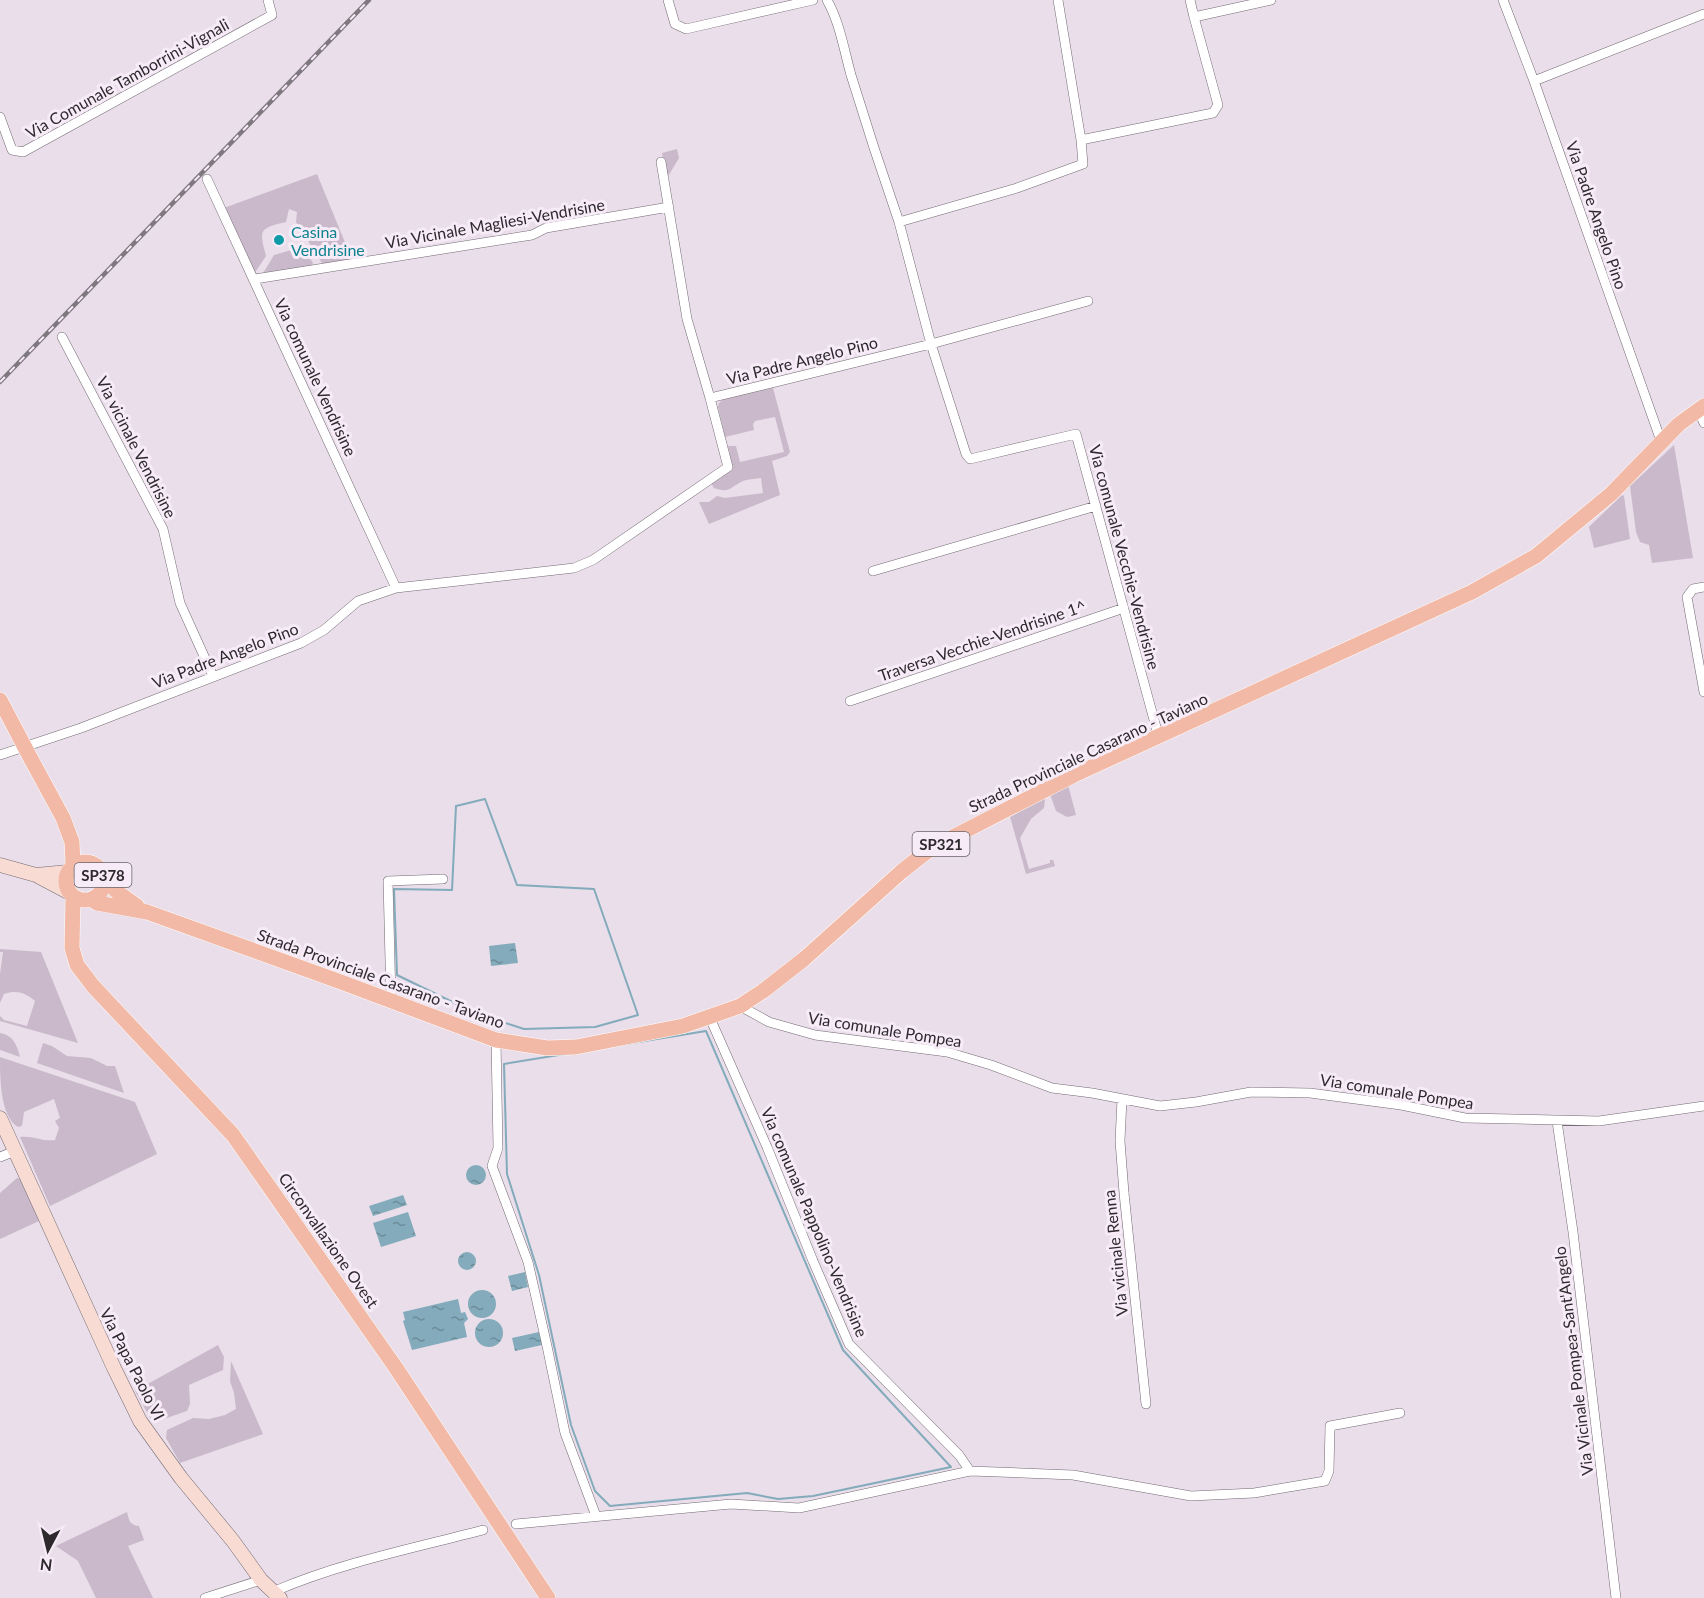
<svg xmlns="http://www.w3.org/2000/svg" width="1704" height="1598" viewBox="0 0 1704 1598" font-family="Lato,sans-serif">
	<defs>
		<pattern id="water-ripples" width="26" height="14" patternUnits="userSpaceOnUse" patternTransform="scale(1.5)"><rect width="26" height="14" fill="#83abbb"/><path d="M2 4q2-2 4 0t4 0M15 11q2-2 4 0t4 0" fill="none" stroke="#6c8b98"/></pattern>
	</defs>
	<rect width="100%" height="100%" fill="#e9dee9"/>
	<path fill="#cab9ca" d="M677,149l2,9 -12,20 -5,-25z
		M317,174l36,88 -26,3 -5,-2 -26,-41 1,-10 -8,-3 -3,13c-27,6 -27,8 -20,34l-12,18 -30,-66z
		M302,247l11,16 -2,4 -49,8 12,-20z
		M773,388l17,64 -3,4 -15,5 8,34 -71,29 -10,-22h10l8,-6 8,2 38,-5 -2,-15c-6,1 -15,1 -20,4 -13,7 -12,11 -27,6l-3,-5 22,-14 -5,-23h8l4,16 44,-10 -9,-35 -20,4 -2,3 1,6 -29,7 -7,-30 1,-4 6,-5z
		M1674,445l19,113 -41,5 -3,-18 -9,-3 -4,-10 -6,-46z
		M1622,495l2,1 6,43 -36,9 -5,-21z
		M1068,785l8,30 -9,2 -11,-6 -6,-17z
		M1041,797l4,2 -1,9 -13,11 -11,19 9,31 21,-6v-3h3l2,6 -29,8 -17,-61z
		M0,949l41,3 37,91 -78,-22v-5l4,4 23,6 8,-25c-11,-9 -18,-11 -31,-7l-4,9v-29l3,-22h-3z
		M0,1033c13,2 17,12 20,24l-20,-7z
		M43,1043l9,3 15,10 24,2 16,8h8l9,27 -87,-30z
		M0,1057l135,45 22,52 -107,52 -30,-69c12,-2 23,5 35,3l4,-12 -4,-7 5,-3 -6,-19 -30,13 -2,14 -4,1c-18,-10 -18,-51 -18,-70z
		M17,1178l4,1 18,42 -39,18v-46z
		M218,1345l6,12 -1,13 -34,15 1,19 -3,7 -29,10h-6l-17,-30z
		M231,1361l32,73 -83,29 -14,-25 1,-8 26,-12 16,1 16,-4 11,-6 -2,-16 -4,-12z
		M127,1512c2,9 3,13 12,14l5,14 -16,6 25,52h-57l-18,-37 -22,-15z"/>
	<path fill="url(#water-ripples)" d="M515,943l3,20 -27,3 -2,-20z
		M466 1175a10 10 0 1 1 20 0a10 10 0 1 1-20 0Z
		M403,1195l4,10 -34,11 -4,-10z
		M408,1212l8,24 -35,11 -8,-24z
		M458 1261a9 9 0 1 1 18 0a9 9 0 1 1-18 0Z
		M525,1272l3,15 -16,4 -4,-15z
		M468 1304a14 14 0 1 1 28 0a14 14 0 1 1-28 0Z
		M458,1299l3,14 4,-1 3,7 -4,4 3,14 -55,13 -9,-29 2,-1 -2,-8z
		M475 1333a14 14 0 1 1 28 0a14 14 0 1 1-28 0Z
		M539,1332l3,13 -27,6 -3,-13z"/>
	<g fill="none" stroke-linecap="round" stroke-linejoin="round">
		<path stroke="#83abbb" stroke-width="2" d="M485,799l32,86 77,4 44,126 -43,12 -71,2 -49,-16 -78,-38 -3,-86 58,1 4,-84z
			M706,1031l137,319 108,117 -138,29 -35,3 -31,-6 -137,13 -15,-15 -24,-66 -32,-150 -32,-101 -3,-110z"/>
		<defs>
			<path id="street" d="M668,0l7,24 11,5 127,-29
				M827,0c13,23 17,50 24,75 15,49 31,98 48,147
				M1058,0l23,140
				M1190,0l4,17
				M1503,0l31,81 127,360
				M1534,81l170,-67
				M0,117l12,33 11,2 249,-137 -4,-15
				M661,162l26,157 23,79
				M207,179l189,409
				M255,279l277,-44 14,-7 123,-21
				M1088,301l-157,43 35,110 4,5 106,-25 83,304
				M62,337l101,192 17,74 33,73
				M1698,409l6,14
				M873,571l223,-65
				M1704,587l-11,2 -6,8 17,95
				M850,701l274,-93
				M0,755l81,-27 220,-85 23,-13 34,-29 38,-13 178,-20 19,-8 135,-93 -18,-69 221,-54 -32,-122 118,-34 66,-24 -2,-24 132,-27 5,-8 -24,-88 77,-17
				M391,1000l-3,-119 55,-2
				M740,1006l29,16 46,13 132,17 44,13 61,23 40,5 68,13 36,-4 55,-10 59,1 91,12 64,13 134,3 105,-15
				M710,1018l57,129 46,114 36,83 110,111 11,16
				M496,1040l2,108 -6,18 36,96 19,84 18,87 31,83
				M1122,1099l-2,42 4,52 22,211
				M1557,1121l16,111 43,366
				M0,1157l15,-6
				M516,1524l215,-20 68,4 171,-37 103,4 118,21 63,-3 71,-12 4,-10 1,-45 70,-13
				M275,1591c65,-28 139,-43 208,-61
				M205,1598l56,-18"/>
			<path id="secondary" d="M0,865l36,10 34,18
				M36,875l32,-3
				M0,1118l114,250 26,53 41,57 52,63 28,39 19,18"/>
			<path id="primary" d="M0,700l20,38
				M31,759l32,59 9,24 1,23
				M66 881a19 19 0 1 1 38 0a19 19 0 1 1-38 0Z
				M103,874l13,17 21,15
				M73,896l-1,52 5,17 16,21 140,149 163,233 152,230
				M91,899l6,4 50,9 194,70 155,58 51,8 29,-1 107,-21 57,-20 23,-15 41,-32 97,-87 24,-19 28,-16 121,-62 398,-183 64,-36 75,-62 68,-70 25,-18"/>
		</defs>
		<use href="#street" stroke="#736a73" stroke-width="10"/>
		<use href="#secondary" stroke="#736a73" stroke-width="15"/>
		<use href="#primary" stroke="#fff" stroke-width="16"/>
		<use href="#street" stroke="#fff" stroke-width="9"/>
		<use href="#secondary" stroke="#f8dcd3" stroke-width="14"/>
		<use href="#primary" stroke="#f2b9a6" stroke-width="15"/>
		<defs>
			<path id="rail" d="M0,382l369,-382"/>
		</defs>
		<use href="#rail" stroke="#7f787f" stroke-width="4.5"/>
		<use href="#rail" stroke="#f6ebf6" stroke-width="2" stroke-dasharray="7" stroke-linecap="butt"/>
		<defs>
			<path id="primary-bridge" d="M20,738l11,21"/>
		</defs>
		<use href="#primary-bridge" stroke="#fff" stroke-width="16" stroke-linecap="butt"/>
		<use href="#primary-bridge" stroke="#f2b9a6" stroke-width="15"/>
	</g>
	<circle fill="#0f9aa8" stroke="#f6ebf6" stroke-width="2" cx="279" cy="240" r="6"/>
	<g text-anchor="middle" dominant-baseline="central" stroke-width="6" stroke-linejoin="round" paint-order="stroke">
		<g fill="#f6ebf6" stroke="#696369" stroke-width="1.5">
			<rect x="912.5" y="832" width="57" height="24" rx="4.5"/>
			<rect x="74.5" y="863" width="57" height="24" rx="4.5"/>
		</g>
		<g font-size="15" font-weight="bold" fill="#2d292d">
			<text x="941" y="844">SP321</text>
			<text x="103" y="875">SP378</text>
		</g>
		<g font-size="16" fill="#2d292d" stroke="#f6ebf6">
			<text transform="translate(127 78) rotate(-29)">Via Comunale Tamborrini-Vignali</text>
			<text transform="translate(1597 215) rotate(71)">Via Padre Angelo Pino</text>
			<text transform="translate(495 223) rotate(-10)">Via Vicinale Magliesi-Vendrisine</text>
			<text transform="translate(802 360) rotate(-14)">Via Padre Angelo Pino</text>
			<text transform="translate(316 377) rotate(65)">Via comunale Vendrisine</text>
			<text transform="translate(137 447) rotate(63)">Via vicinale Vendrisine</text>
			<text transform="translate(1125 557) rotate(75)">Via comunale Vecchie-Vendrisine</text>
			<text transform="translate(982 640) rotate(-19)">Traversa Vecchie-Vendrisine 1^</text>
			<text transform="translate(225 655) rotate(-21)">Via Padre Angelo Pino</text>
			<text transform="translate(1088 752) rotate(-25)">Strada Provinciale Casarano - Taviano</text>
			<text transform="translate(381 978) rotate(20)">Strada Provinciale Casarano - Taviano</text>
			<text transform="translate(885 1029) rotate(9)">Via comunale Pompea</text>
			<text transform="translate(1397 1091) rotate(9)">Via comunale Pompea</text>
			<text transform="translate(815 1222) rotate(67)">Via comunale Pappolino-Vendrisine</text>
			<text transform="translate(329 1240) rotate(55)">Circonvallazione Ovest</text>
			<text transform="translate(1115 1253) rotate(-96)">Via vicinale Renna</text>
			<text transform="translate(1573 1361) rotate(-97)">Via Vicinale Pompea-Sant'Angelo</text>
			<text transform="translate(133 1364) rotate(63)">Via Papa Paolo VI</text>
		</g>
		<g font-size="16" fill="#0d838f" stroke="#f6ebf6" text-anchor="start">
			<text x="291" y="231">Casina<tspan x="291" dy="18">Vendrisine</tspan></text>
		</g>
	</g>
	<g transform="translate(48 1550) rotate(187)" stroke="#f6ebf6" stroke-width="4.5" paint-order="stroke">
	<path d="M0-4.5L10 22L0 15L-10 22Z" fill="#2d292d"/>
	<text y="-9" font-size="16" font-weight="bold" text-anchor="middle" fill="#2d292d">N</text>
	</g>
</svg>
